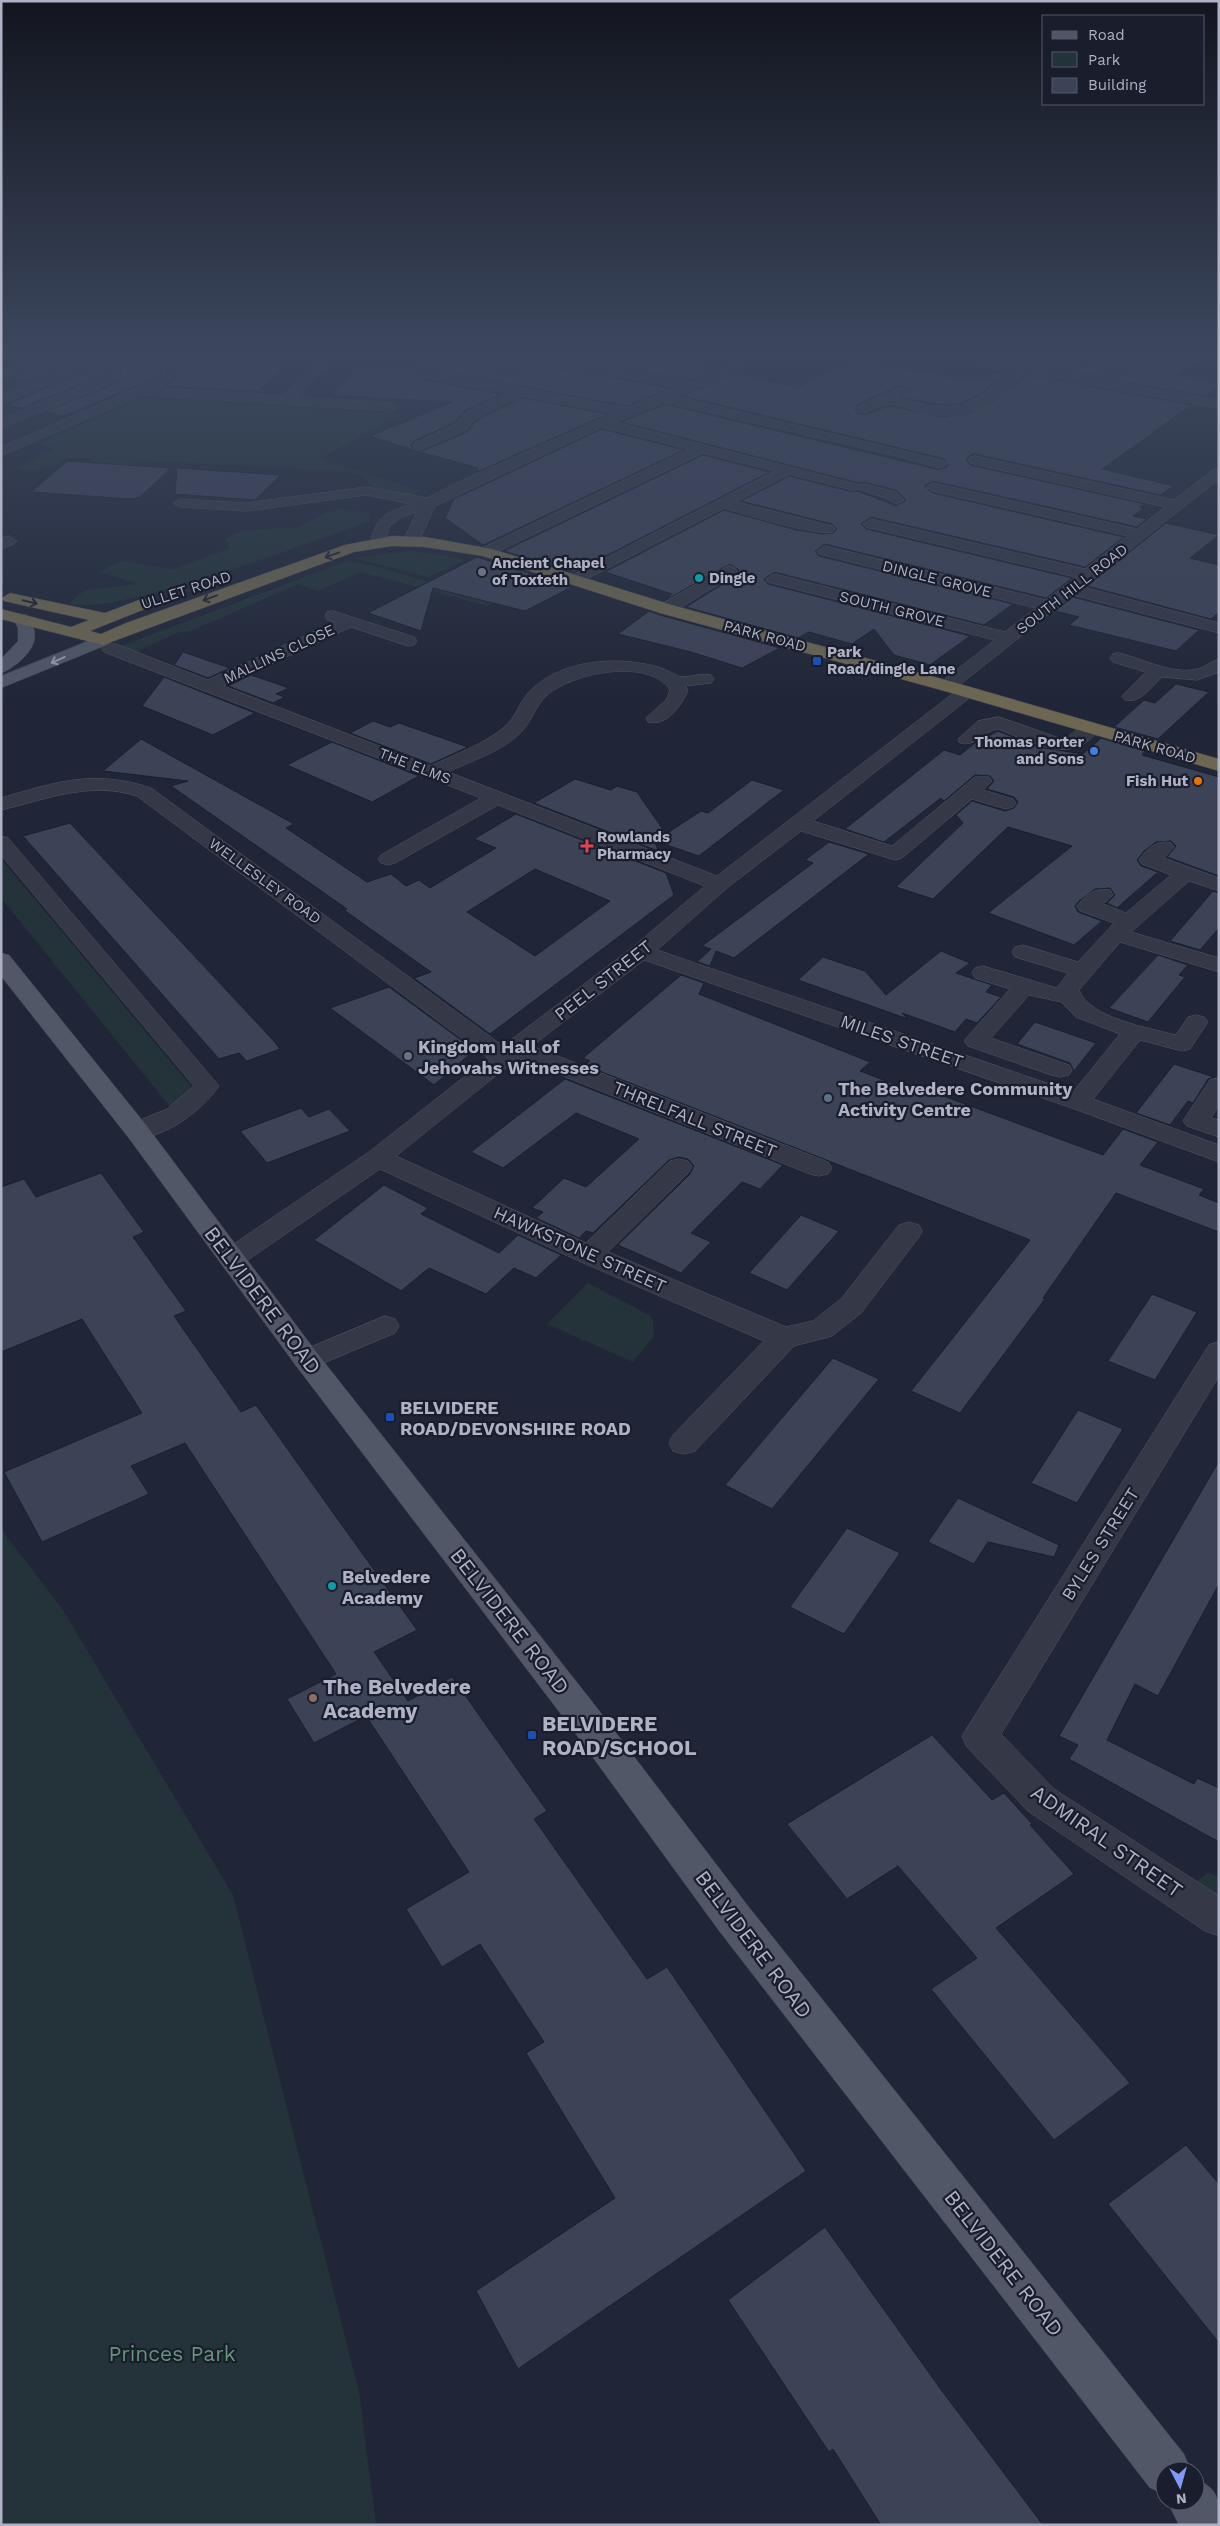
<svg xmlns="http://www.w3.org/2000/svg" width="1220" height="2526" viewBox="0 0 1220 2526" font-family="'Work Sans',sans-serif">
	<rect width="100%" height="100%" fill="#202637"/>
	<path fill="#233339" d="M295,351h127l-4,12z
		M145,397l255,17 -80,45 103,32 -16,5 -17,-3 -18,-5 -11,-13 -11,-3 -217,-12 -14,12 -35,-2 11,-11 -28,-2 -13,11 -10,-1 -9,4 -22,-2 41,-20 -15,-6z
		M342,509l27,4 1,8c-48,17 -263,99 -301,82l16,-13 54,-6 -39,-12 20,-11 53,8 58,-21 -6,-9 15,-8 58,-4 30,-15z
		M410,551l28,3 27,6 -36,17 -76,-19z
		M344,562l28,3 125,37 -9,4 -127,-34 -43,19 -20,-7 -107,47 -15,2 -40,19 -15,-6z
		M1,859l194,232 -23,18 -171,-211z
		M588,1283l61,32 4,6 1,15 -21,26 -86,-38z
		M1,1529l62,81 170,285 126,497 17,133h-375z
		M1208,1872l11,5v22l-24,-16z"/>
	<path fill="#3c4357" stroke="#1b1f2e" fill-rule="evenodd" d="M76,351h25l-25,11 -19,-3z
		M125,351l37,1 -2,24 -96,40 -20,-4 75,-30 2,-5 -1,-21z
		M436,351h49l8,6 178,31 -44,18 -203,-38 -7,6 4,5 80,15 -36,16 -10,12 -41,19 -3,4 2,5 -43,-14 82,-34 -120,-7 26,-29 58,3 1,-13 3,4 96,17 8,-5 -8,-7z
		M527,351h137l8,6 37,6 -9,5 13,2 -21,10z
		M1109,351h36l-26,10 -23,15 -79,-14 15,-7 53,10z
		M1165,352l38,7 -25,15 41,10v2l-14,10 -92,-16 11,-8z
		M178,353l57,3 -3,3 57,3 -30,29 -93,-5 10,-7z
		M855,359l107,20 5,-2 16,3 18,-9 8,1 -28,21 -21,11h-24l-34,-7 8,-7 -10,-5 -42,19 -3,6 4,4h9l20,-8 54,11 27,-4 24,-12 34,-26 165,30 -90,64 72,17 -14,9 -185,-41 -5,1 -4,4 4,6 175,39 -5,3 4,1 -11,8 14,3 -10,8 -204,-46 -9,5 9,7 191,44 -39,30 -214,-50 -10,7 5,5 206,49 -26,20 -221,-54 -10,7 4,5 194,48 -29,21 -210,-53 -10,7 4,5 202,52 -40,29 -36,-10 -20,-26 -22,15 -43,-12 -11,6 -112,-31 50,-31 3,-6 -9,-6 -66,37 8,-7 -67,-22 119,-62 72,20 27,4 10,-1 4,-4 -5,-5 -91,-23 48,-25 64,16 5,-1 38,15 10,-6 -10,-10 -32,-8 -5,1 -238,-61 44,-18 275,66 8,-4 -3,-7 -262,-63 50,-23 65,14z
		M104,363l1,11 -83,34 -15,-3z
		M40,367l16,3 -30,12 -17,-3z
		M522,398l86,16 -131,58 1,-4 -58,-16 47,-20 10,-12z
		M602,429l82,21 -201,95 -38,-27 9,-19z
		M703,455l67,17 -196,100 -70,-21z
		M67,461l104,7 -31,29 -8,2 -101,-7z
		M177,468l104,7 -26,25 -80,-6z
		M1166,523l53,12 -29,23 29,7v47l-8,7 -124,-33z
		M477,557l95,30 -47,24 -92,-23 -12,43 -53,-18z
		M1073,597l126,33 -23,21 -107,-26 10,-8 -24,-6z
		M649,611l11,4 120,33 -38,20 -51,-16 -73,-18z
		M183,652l47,16 -22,10 -34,-13z
		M251,675l38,13 -13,6 9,3 -12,6 -45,-17z
		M164,677l91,36 -42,22 -71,-29z
		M1176,684l33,8 -51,47 -44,-12 30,-27 11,3z
		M373,721l17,6 9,-4 69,24 -37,17 -81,-31z
		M998,731l40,16 45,7 18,-16 44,13 -3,4 77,22v99l-52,-19 9,-11 -5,-5 -15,1 -12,9 -7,9 4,6 17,6 -41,36 -10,-5 8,-8 -5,-7 -15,1 -16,12 -4,5 3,6 24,9 -28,24 -86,-32 84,-67 -64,-19 -75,72 -37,-12 67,-64 -7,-8 16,-14 33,10 9,-3 4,-6 -4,-5 -27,-8 7,-8 -4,-5 -15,-1 -31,26 -3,-3 -57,44 -39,-13 99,-79 16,5 15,-12z
		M141,739l153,85 -8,4 81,54 24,-8 15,12 13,-6 11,8 66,-40 -22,-9 42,-25 150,59 8,22 -184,139 -76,-56 17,-6 -87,-62 3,-1 -176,-123 17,-5 -85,-10zM535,869l75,32 -75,55 -68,-44z
		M332,742l87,34 -47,26 -85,-37z
		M575,779l36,11 6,-4 20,6 29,42 35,-23 7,2 44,-33 32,10 -85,66 -44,-15 3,10 -124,-48z
		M70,823l203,217 7,9 -33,12 -8,-8 -20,6 -196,-223z
		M829,842l40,12 -135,104 -18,-7 -6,15 -13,-4 14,-13 -9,-3 111,-83 -8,-3z
		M1213,891l6,2v35l-19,22 -30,-9z
		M941,951l29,12 -14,10 36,12 -6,7 15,5 -24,26 -11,-4 -11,13 -53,-19 6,6 -110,-39 25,-23 42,14 21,24z
		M1158,955l30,10 -9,10 6,2 -37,45 -39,-14z
		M681,975l23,8 -5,11 171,68 -10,9 63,24 4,-5 176,65 20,-26 35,13 -18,23 64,24 -5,6 20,8v29l-103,-39 -73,105 2,1 -85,114 -49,-22 119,-151 -446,-175 6,-4 -7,-3z
		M389,987l83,61 -5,4 2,3 -35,30 -104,-77z
		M1035,1022l61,21 -22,28 -4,-8 -53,-19z
		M1174,1064l40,13 -6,2 -15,24 -5,-2 -18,24 -34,-12z
		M565,1079l218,86 -23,24 -18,-7 -51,51 20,9 -30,31 -63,-28 72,-71 4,-8 -6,-7 -9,-2 -10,3 -76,73 -7,-2 -7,7 -43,-20 7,-6 -11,-4 32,-30 22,9 53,-48 -63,-26 -73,55 -32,-16z
		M301,1108l8,9 20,-8 21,22 -83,32 -27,-32z
		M101,1173l43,59 -11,5 53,74 -12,5 67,96 15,-7 161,225 -43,22 34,49 44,-24 95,134 -13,8 113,160 20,-12 139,204 -288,198 -42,-78 139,-93 -89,-145 18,-11 -64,-98 -38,23 -36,-58 63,-37 -103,-156 -52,27 -27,-44 49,-25 -151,-231 -54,23 18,28 -107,48 -38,-70 138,-59 -60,-94 -81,33v-165l23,-8 12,18z
		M384,1185l44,23 -7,6 78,39 19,-18 43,20 -25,23 -22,-10 -28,26 -57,-26 -28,23 -87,-51z
		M801,1215l38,16 -52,59 -38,-17z
		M1152,1294l45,18 -42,68 -47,-19z
		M833,1358l46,21 -107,130 -47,-24z
		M1078,1410l45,19 -46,74 -46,-20z
		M1219,1461v123l-61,112 -23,-12 -28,56 87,44 3,-6 22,10v54l-150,-83 9,-14 -19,-9z
		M958,1498l101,47 -5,12 -66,-15 -14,22 -46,-22z
		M847,1528l53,25 -56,81 -54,-27z
		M932,1735l60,65 12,-7 28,31 -2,1 44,49 -78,54 134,155 -76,57 -123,-151 46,-31 -79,-92 -51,33 -60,-75z
		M1186,2145l33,39v159l-111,-139z
		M825,2227l117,164 101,134h-162l-48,-76 -4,3 -101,-152z"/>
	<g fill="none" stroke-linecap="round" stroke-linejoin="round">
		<defs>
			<path id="minor" d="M1,351l75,13 30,-13h17l-5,4 1,22 -1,3 -117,48v-9l106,-44 -1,-15 -105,44v-9l62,-26 -23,-4 -39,15v-9l24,-9 -24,-4z
				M164,351h12l-2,28 -16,9 126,8 32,-35 -48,-6 -6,-4h41l22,5 4,7 -31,34 93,6 7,4 -7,4 -249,-16 -141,61v-9l161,-70z
				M424,351l92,16 6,4 -6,4 -96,-17 -2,-3 2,-3z
				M487,351h28l177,31 39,-18 -59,-9 -6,-4h29l48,8 18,-8h16l-100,46 268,64 2,3 -7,4 -44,-12 -231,-54 -50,20 244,63 5,-1 32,8 8,8 -7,4 -11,-6 -28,-9 -5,1 -64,-16 -53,28 96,24 3,3 -3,3c-16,4 -87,-18 -108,-24l-149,77 -6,-2 -2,-3 2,-3 206,-106 -72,-18 -217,104 -6,-2 -2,-3 2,-3 209,-100 -87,-22 -167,79 -16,35 -8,5 -8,-5 14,-29 -15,5 -12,9 -7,19h-10l-3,-3c8,-27 15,-29 41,-38l-45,-9 -120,16 -66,-4 -7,-4 7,-4 66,4 120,-16 61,11 38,-19 149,-66 -92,-17 -46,22 -10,12 -46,20 -5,-1 -2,-3 2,-3 41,-19 10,-12 41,-19 -86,-16 -2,-3 6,-4 202,38 51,-21 -185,-32z
				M916,351h27l153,27c21,-15 41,-27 67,-27l-40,19 -14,11 110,19v8l-193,-35c-32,27 -55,49 -100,40 -12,-2 -25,-9 -38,-9 -10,-1 -17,11 -29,8l-2,-3 2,-3 42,-19 7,4 -11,7c65,16 65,13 116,-27l-91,-16z
				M975,456l199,44 40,-31 5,-1v11l-136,108 136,36v10l-146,-38 -120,95h-12l-3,-4 3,-4 54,-42 -227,-58 -2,-3 8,-5 231,58 31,-24 -217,-54 -2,-3 8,-5 221,54 30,-23 -210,-50 -3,-3 8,-5 214,50 43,-33 -195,-45 -7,-4 7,-4 204,46 28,-22 -195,-44 -2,-3 2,-3z
				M9,536l8,5 -3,3 -13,5v-10z
				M729,566l6,2 2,3 -2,3 -63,39h-12l-2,-4 2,-4z
				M333,611l81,26 3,4 -3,4 -6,1 -57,-19 -128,59 208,80c24,-12 51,-21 71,-37 14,-10 17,-28 29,-39 33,-32 91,-35 133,-21 5,2 9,5 14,7 10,3 22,-4 33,-1l3,4 -3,4 -26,3 3,4c-6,15 -21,37 -40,32l-2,-4 20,-18 4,-10c-21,-33 -98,-17 -123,5 -11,9 -16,30 -31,42 -19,16 -45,24 -68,35l269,104 243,-188h12l3,4 -3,4 -159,125 79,25 83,-69h14l3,4 -9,9 30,9 3,4 -3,4 -7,2 -34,-10 -70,59 -7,2 -94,-29 -74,57 -70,62 416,142 47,-58 -44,-17 -15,-15 -32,-7 -38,43 78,27 3,5 -3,5 -9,2 -9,-2 -83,-29 -4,-5 4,-5 42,-47 -35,-11 -3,-5 3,-5 8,-2 74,22 11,-15 -53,-16 -3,-5 3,-5 8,-2 55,17 36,-39 -34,-12 -3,-5c8,-11 19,-19 33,-16l3,5 -10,9 23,9 45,-38 -29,-11 -3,-4c7,-11 19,-21 32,-17l3,4 -10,11 55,20v13l-30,-10 -58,51 88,26v14l-99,-30 -41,48c10,28 70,38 97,45l12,-18 8,-2 8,2 4,5 -18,27 -8,2 -42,-11 -47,59 126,46v17l-150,-55 -425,-147 -112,86 296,116 4,6 -4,6 -9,2 -9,-2 -292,-116 -122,98 190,87 84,-82 9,-2 9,2 4,6 -4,6 -80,79 178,75 27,-6 28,-22 58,-74 10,-3 10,3 3,6 -3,6 -58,76 -29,23 -38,10 -99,105 -11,3 -11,-3 -4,-8 4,-8 91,-94 -185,-80 -199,-92 -138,95 -10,3 -10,-3 -4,-6 4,-6 147,-100 119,-94 -351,-262c-47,-15 -90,3 -136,14v-12c55,-16 93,-29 150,-10l352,258 130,-99 72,-61 -207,-81 -103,58 -7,2 -7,-2 -3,-4 3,-4 100,-57 -377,-146 -3,-4 3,-4h12l92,36 127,-58 -8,-2 -2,-4 2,-4z
				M1119,653c25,6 53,22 79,16 8,-2 13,-8 21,-10v13l-22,8 -35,-3c-11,10 -22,27 -37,23l-3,-4 24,-24 -33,-10 -3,-4 3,-4z
				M999,717l63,22h3c11,-8 19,-18 33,-15l2,4c-27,40 -67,14 -102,1 -15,2 -21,18 -38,14l-2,-4 20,-18z
				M1,836l7,2 211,248c-16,24 -60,58 -91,51l-4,-6 4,-6 39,-16 27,-23 -193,-231z
				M1219,1078v27l-8,13 8,2v17l-32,-11 -4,-5 27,-41z
				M385,1316l10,3 4,7 -4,7 -88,37 -10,-3 -5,-7 5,-7z
				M1219,1342v34l-218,358 53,55 165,107v40l-14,-5 -177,-120 -61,-64 -5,-11 247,-391z"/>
			<path id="major" d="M21,614l6,1c14,20 8,33 -9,48 -6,4 -10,8 -17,10v-14l17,-18v-13l-5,-9 2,-4z
				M103,635l6,1 3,4 -3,4 -108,44v-12z
				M1,953l8,2 137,170 171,228 277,351 154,202 436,548 7,17h-26v23l-15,-6 -430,-556 -150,-206 -273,-359 -169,-230 -127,-161z
				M1195,2479c25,10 24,21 24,46h-40l-12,-24h28z"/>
			<path id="highway" d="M392,536l33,1 67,12 180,56 281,77 266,77v12l-278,-81 -281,-77 -177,-57 -58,-9 -33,-1 -38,6 -251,93 -102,-26v-10l70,18 18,-7 -85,-19 -2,-3 8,-5 95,20 39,-15 8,5 -2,4 -60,24 11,3 25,-11 219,-78z"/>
		</defs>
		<use href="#minor" stroke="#515565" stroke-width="1"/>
		<use href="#major" stroke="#3d4151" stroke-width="1"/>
		<use href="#highway" stroke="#3e4252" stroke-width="1"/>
		<use href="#minor" fill="#343847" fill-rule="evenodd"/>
		<use href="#major" fill="#515767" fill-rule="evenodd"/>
		<use href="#highway" fill="#6d6751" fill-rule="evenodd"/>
	</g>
	<defs><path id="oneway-shaft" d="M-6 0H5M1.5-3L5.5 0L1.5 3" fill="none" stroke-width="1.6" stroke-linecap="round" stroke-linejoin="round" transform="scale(1.25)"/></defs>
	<g stroke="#212430">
		<use href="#oneway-shaft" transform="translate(332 555) rotate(161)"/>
		<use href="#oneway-shaft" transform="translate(210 598) rotate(160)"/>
		<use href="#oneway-shaft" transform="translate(30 602) rotate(13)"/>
	</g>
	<use stroke="#979bad" href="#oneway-shaft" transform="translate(58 660) rotate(156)"/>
	<linearGradient id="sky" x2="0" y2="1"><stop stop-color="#12151e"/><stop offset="0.5" stop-color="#3c475e"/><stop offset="1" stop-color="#3c475e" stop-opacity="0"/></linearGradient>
	<rect width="1220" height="705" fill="url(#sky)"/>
	<g fill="#6b7280" stroke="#191d2c" stroke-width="2">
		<circle cx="482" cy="572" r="5"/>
		<circle cx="408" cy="1056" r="5"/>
	</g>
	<g fill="#0f9aa8" stroke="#191d2c" stroke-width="2">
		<circle cx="699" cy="578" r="5"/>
		<circle cx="332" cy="1586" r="5"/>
	</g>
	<g fill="#1a4fb4" stroke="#191d2c" stroke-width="2">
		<rect x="812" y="656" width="10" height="10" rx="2.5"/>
		<rect x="385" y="1412" width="10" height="10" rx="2.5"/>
		<rect x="527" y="1730" width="10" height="10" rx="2.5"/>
	</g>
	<circle fill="#3f7fe0" stroke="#191d2c" stroke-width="2" cx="1094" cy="751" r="5"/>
	<circle fill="#e8710a" stroke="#191d2c" stroke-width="2" cx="1198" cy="781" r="5"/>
	<path fill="#e0444e" stroke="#191d2c" stroke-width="2" d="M584.5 838.5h5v5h5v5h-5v5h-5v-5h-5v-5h5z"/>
	<circle fill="#5c6f8a" stroke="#191d2c" stroke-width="2" cx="828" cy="1098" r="5"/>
	<circle fill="#8d6e63" stroke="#191d2c" stroke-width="2" cx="313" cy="1698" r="5"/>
	<g text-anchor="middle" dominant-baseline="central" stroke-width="4.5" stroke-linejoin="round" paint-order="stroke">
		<g font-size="15" font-weight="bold" fill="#aeb2c4" stroke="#191d2c" text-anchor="start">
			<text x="492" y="563">Ancient Chapel<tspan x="492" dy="17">of Toxteth</tspan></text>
			<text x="709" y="578">Dingle</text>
			<text x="827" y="652">Park<tspan x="827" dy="17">Road/dingle Lane</tspan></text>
			<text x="1084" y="742" text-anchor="end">Thomas Porter<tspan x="1084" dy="17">and Sons</tspan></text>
			<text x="1188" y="781" text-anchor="end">Fish Hut</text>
			<text x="597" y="837">Rowlands<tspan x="597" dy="17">Pharmacy</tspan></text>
		</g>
		<g font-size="15" fill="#aeb2c4" stroke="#191d2c">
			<text transform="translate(937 579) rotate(14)">DINGLE GROVE</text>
			<text transform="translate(1072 589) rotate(-38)">SOUTH HILL ROAD</text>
			<text transform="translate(186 590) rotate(-18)">ULLET ROAD</text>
			<text transform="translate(892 609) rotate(14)">SOUTH GROVE</text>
			<text transform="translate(765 636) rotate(15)">PARK ROAD</text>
			<text transform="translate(279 654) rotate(-25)">MALLINS CLOSE</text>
			<text transform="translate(1155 747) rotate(16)">PARK ROAD</text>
			<text transform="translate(415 766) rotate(21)">THE ELMS</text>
			<text transform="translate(265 881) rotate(36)">WELLESLEY ROAD</text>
		</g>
		<g font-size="18" fill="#aeb2c4" stroke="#191d2c">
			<text transform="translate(603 980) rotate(-38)">PEEL STREET</text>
			<text transform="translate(902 1041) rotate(19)">MILES STREET</text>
			<text transform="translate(695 1119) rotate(22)">THRELFALL STREET</text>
			<text transform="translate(580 1249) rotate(24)">HAWKSTONE STREET</text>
			<text transform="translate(1100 1544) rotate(-58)">BYLES STREET</text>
		</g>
		<g font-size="18" font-weight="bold" fill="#aeb2c4" stroke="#191d2c" text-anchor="start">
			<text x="418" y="1046">Kingdom Hall of<tspan x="418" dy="21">Jehovahs Witnesses</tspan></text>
			<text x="838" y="1088">The Belvedere Community<tspan x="838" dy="21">Activity Centre</tspan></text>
			<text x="400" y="1407">BELVIDERE<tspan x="400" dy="21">ROAD/DEVONSHIRE ROAD</tspan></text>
			<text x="342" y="1576">Belvedere<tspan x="342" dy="21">Academy</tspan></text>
		</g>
		<g font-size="21" fill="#aeb2c4" stroke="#191d2c">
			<text transform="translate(263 1300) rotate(53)">BELVIDERE ROAD</text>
			<text transform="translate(510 1621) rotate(52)">BELVIDERE ROAD</text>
			<text transform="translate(1107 1841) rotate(35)">ADMIRAL STREET</text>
			<text transform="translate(754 1944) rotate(53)">BELVIDERE ROAD</text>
			<text transform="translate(1004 2263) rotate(52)">BELVIDERE ROAD</text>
		</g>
		<g font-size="21" font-weight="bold" fill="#aeb2c4" stroke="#191d2c" text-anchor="start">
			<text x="323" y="1686">The Belvedere<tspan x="323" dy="24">Academy</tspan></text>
			<text x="542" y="1723">BELVIDERE<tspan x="542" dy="24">ROAD/SCHOOL</tspan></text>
		</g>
		<g font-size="21" fill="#669479" stroke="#191d2c">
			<text x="172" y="2353">Princes Park</text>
		</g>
	</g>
	<rect width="1220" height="2526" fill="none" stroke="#aeb2c4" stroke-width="5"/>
	<rect x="1042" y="15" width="162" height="90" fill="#191d2c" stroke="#555969"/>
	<rect x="1052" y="31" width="25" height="8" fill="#515767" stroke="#555969"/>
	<text x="1088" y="40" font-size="15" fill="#aeb2c4">Road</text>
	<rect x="1052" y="52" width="25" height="15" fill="#233339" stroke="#555969"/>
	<text x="1088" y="65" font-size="15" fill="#aeb2c4">Park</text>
	<rect x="1052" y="78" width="25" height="15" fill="#3c4357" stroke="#555969"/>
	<text x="1088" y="90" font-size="15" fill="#aeb2c4">Building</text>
	<g transform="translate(1180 2486) rotate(174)"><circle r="24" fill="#191d2c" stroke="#555969"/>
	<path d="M0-4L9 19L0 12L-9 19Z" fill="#8199f6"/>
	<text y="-8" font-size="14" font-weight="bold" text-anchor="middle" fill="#aeb2c4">N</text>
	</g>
</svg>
